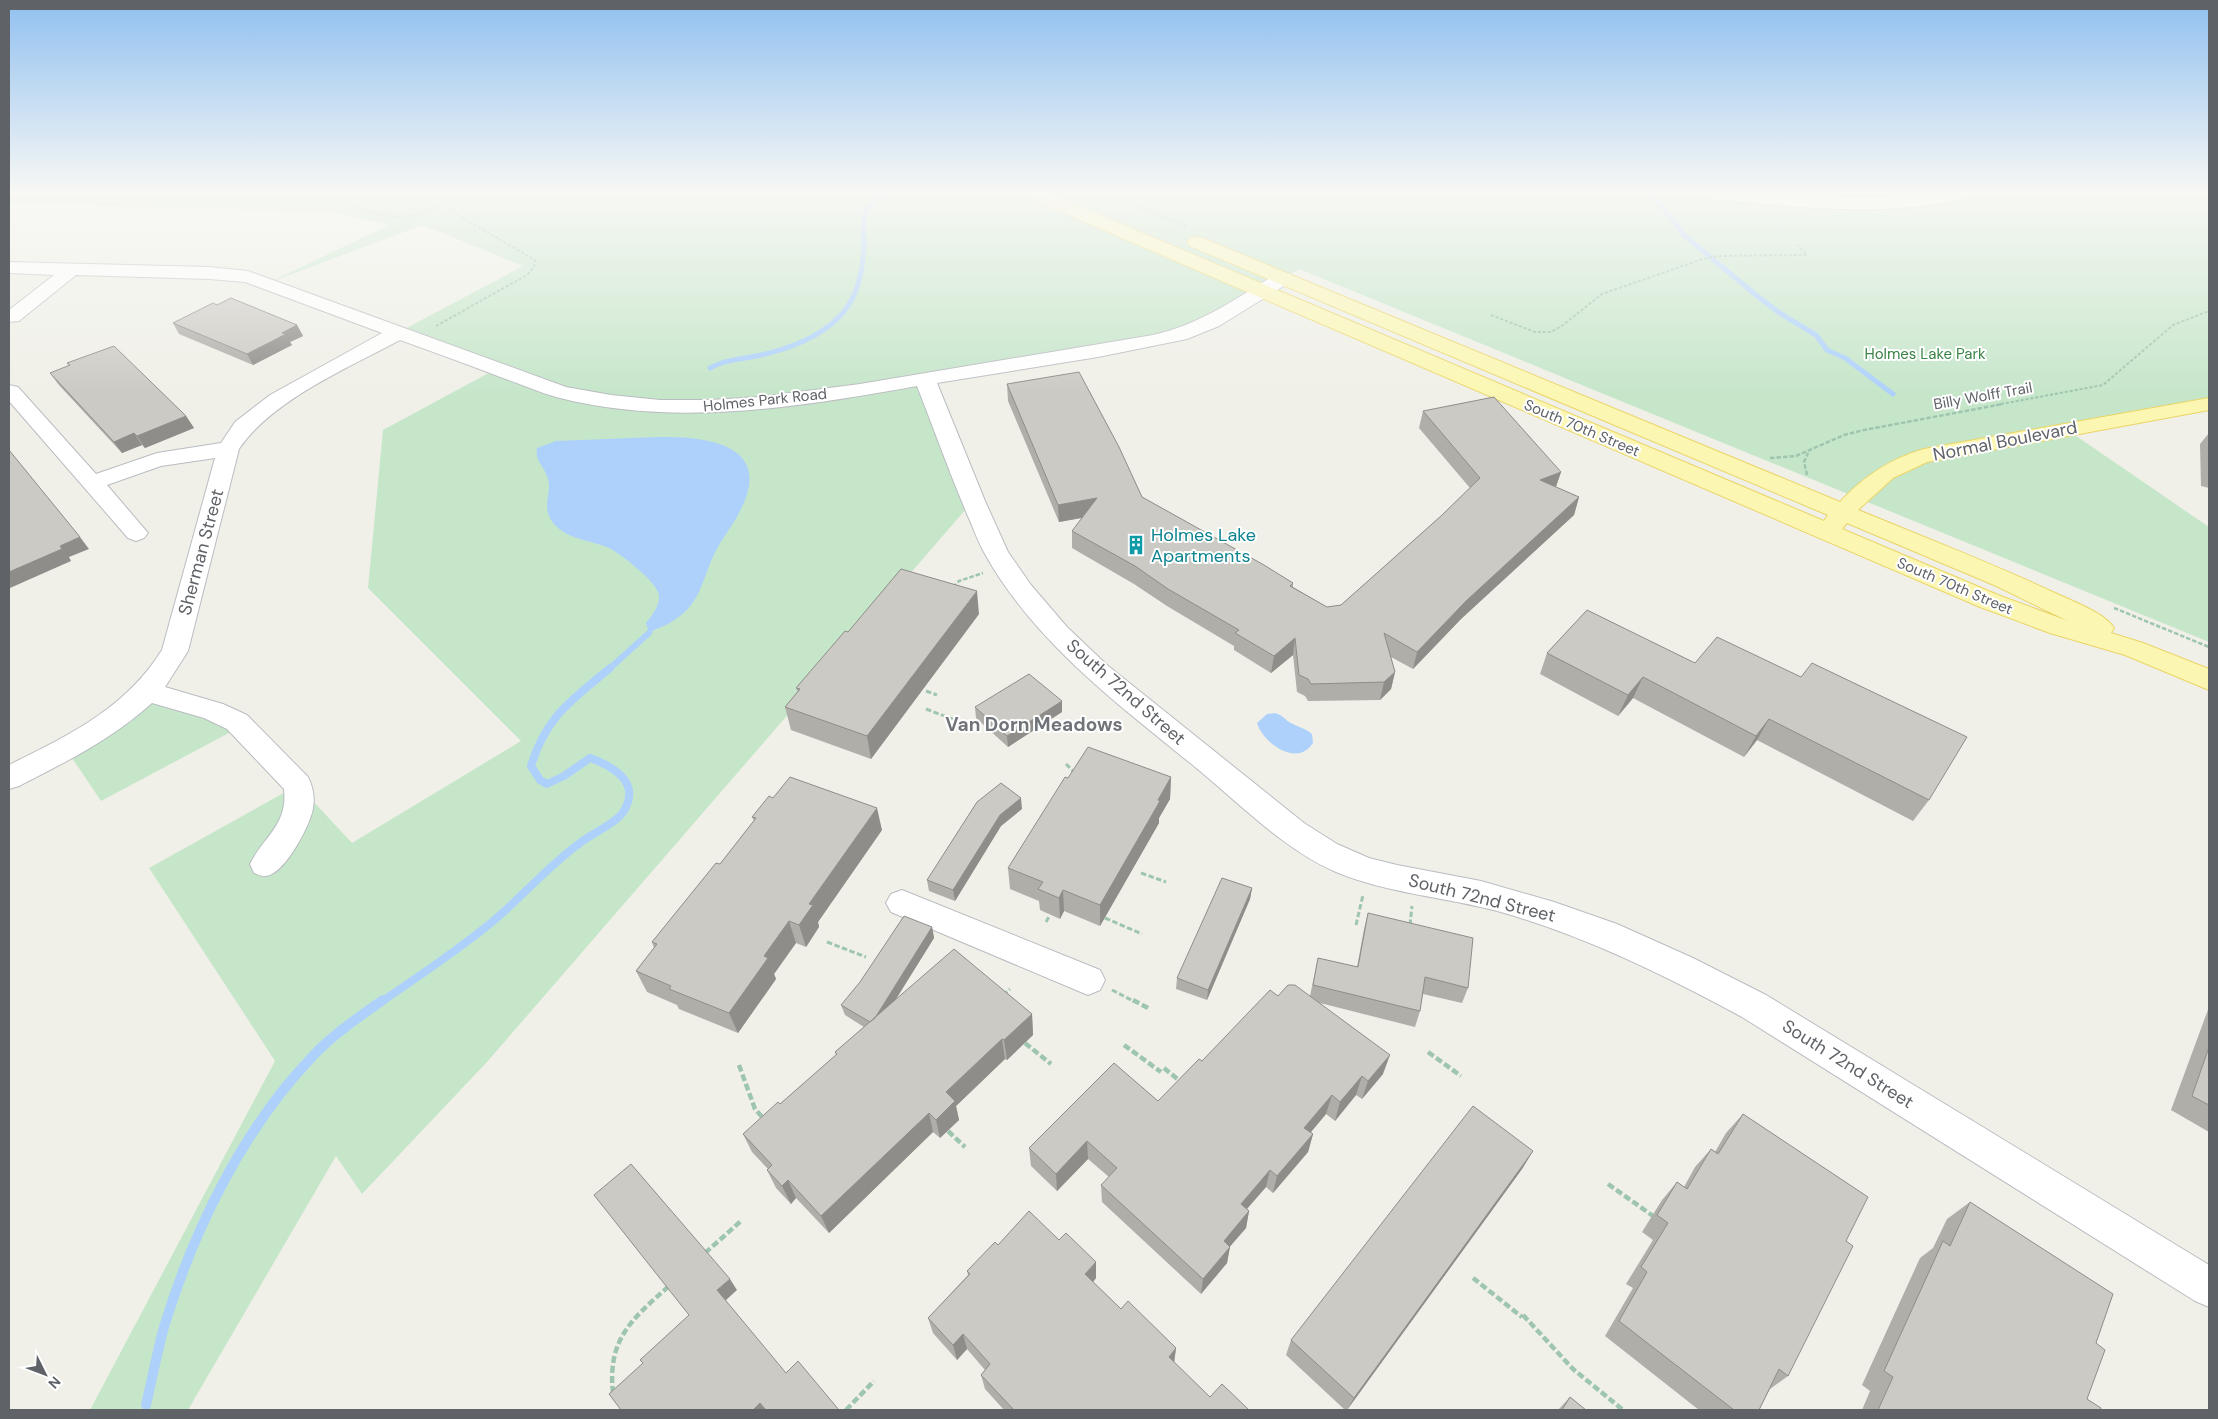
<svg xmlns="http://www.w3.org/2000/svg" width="2218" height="1419" viewBox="0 0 2218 1419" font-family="'DM Sans',sans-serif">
	<rect width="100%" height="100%" fill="#f0f0e8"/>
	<path fill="#c6e6ca" d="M9,194h2200v210l-143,25 143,98v115l-910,-373 -94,57 -279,53 47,122 -486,561 -125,132 -26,-38 -148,254h-98l185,-349 -126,-193 149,-83 54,58 169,-102 -153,-153 15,-158 113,-61 -97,-37 124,-66 -100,-41 -155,58 121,-58 -54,-13 -326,-9z
		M148,692l94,34 -141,75 -35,-52z"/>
	<path fill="#aed1fb" d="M657,437c47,-1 117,6 84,72 -6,13 -15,24 -22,36 -17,29 -15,57 -46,76 -7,5 -16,7 -24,12l-3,-10c6,-8 14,-17 13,-28 -2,-13 -38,-41 -50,-47 -18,-8 -41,-8 -55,-24 -15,-19 0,-30 -7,-48 -4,-11 -12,-15 -10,-28l19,-7z
		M1275,713c10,3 10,8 18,11 7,4 12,4 19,10l1,9c-16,25 -50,0 -56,-20l10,-9z"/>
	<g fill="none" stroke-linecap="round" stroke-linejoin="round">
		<path stroke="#aed1fb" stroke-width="5" d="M1653,195l32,41 71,59 22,17 38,23 11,15 18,8 48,36
			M710,368c16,-9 34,-9 51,-13 27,-6 59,-18 78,-38 20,-20 25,-51 25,-78 0,-9 -2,-18 2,-27 4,-8 12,-13 19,-18"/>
		<path stroke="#aed1fb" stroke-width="6" d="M609,669l40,-36"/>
		<path stroke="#aed1fb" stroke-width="8" d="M381,1002c38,-26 76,-51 111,-80 30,-25 56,-56 88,-79 12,-10 38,-20 45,-34 15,-28 -13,-43 -35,-51l-26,18 -17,8 -7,-4 -9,-14c15,-50 41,-66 79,-98"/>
		<path stroke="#aed1fb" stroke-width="10" d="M146,1405c6,-26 11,-52 18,-78 29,-95 78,-197 148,-270 20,-22 47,-40 71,-57"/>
		<defs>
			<path id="minor" d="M1706,194l162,4 100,-4 -2,4c-81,20 -170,9 -252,1l-6,-1z
				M9,262l200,5 39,4 318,116 45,8 49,5h50l50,-3 100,-13 293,-49c46,-10 83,-36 123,-61l7,-2 7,2 2,4 -2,4 -71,44 -32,13 -89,18 -161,26 48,118 23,51 23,33 36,42 40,38 197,158 33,21 32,14 28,7 84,16 73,21 63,22 76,34 73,37 443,270v42l-14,-6 -453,-284c-78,-42 -155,-80 -241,-105 -55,-15 -112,-18 -165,-40 -51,-22 -94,-66 -136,-101 -78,-64 -165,-127 -215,-217 -7,-12 -12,-27 -18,-40 -18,-42 -33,-85 -50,-128 -118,21 -242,42 -361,11 -18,-5 -35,-13 -53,-19 -34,-13 -69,-26 -103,-38 -52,28 -128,60 -161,109l-51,202 -23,36 58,17 24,11 61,62c5,10 7,20 5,31 -2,16 -29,68 -48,68 -3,1 -8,-2 -11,-3l-4,-9c14,-28 38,-39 34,-75l-57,-60 -23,-11 -52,-15c-40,36 -86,59 -133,83l-10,3v-24c60,-30 116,-56 153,-115l53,-192 -54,8 -54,19 41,48 -4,5 -8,3 -8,-3 -119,-137v-16l9,2 78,87 61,-21 64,-10 14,-21 35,-27 112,-62 -137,-51 -36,-3 -133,-4 -57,46 -10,1v-12l45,-35 -45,-2z
				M902,890l198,80 5,10 -5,10 -12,5 -12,-5 -185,-78 -5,-9 5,-9z"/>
			<path id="major" d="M1027,194h23l774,327 4,-6 -638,-269 -3,-4 3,-4 6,-1 6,1 638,264c24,-26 50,-43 84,-53l285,-51v12l-282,52 -34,16 -35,32c66,27 133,53 197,83 17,8 50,20 59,35l-3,5 32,10 66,26v21l-84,-35 -75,-22 -70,-26 -951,-409zM1847,523l147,62 74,36 -70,-26 -156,-66z"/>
		</defs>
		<use href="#minor" stroke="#babcc1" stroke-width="2"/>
		<use href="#major" stroke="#ebd467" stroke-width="2"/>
		<path stroke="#9ec5ae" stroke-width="2" stroke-dasharray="3 2" stroke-linecap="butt" d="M320,194c26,9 58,25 86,22 20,-2 40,-14 58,-22
			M1110,194l76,32
			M1491,315l44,17h16l12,-7 39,-31 101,-35 14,-3 90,-1 -9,-10
			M436,326l91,-51 7,-8 1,-7 -77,-45 -7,-5 -1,-10
			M1996,405l107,-20 70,-60 36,-14"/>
		<path stroke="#9ec5ae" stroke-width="2.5" stroke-dasharray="4.5 2" stroke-linecap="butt" d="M1770,458l26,-2 48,-21 20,-5 139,-26
			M1807,475l-3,-13 4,-9
			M953,587l6,-6 24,-8
			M2114,608l95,39"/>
		<path stroke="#9ec5ae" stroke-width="3" stroke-dasharray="5.5 2.5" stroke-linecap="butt" d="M926,691l11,4
			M926,709l29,11
			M1066,764l9,9
			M1141,873l25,9
			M1105,918l37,16
			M1046,922l4,-7
			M1356,925l7,-30
			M1410,925l2,-19
			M827,942l39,15
			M1112,990l23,12
			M1003,995l7,-6"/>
		<path stroke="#9ec5ae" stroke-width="4.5" stroke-dasharray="7 3" stroke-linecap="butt" d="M1133,1000l17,9
			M1025,1043l26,21
			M1124,1045l37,27
			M1428,1052l33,24
			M739,1065l16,44 8,9
			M1164,1068l17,14
			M948,1131l17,16
			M1608,1184l45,32
			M705,1253l36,-32
			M1473,1278l49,39
			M1523,1315l50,54 50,41
			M613,1393c-6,-54 19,-74 56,-107
			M846,1410l28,-29"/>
		<use href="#minor" fill="#fff" fill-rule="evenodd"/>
		<use href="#major" fill="#fbf7b3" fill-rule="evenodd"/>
	</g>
	<path fill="#afaea9" d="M173,323l124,2 6,11 -13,6 2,3 -39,20 -74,-31z
		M67,363l119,53 8,12 -49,20 -3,-3 -20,8 -64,-69 -8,-11 19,-7z
		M1007,384l135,113 151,86v4l34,20 14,-2 100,-89 29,-28 -51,-60 4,-17 138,61 -5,15 23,10 -5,18 -113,104 -48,50 -22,-12 4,15 -4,17 -11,11 -72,1 -3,-5 -8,-4 -4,-37 -22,18 -37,-23v-4l-67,-40 -33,-22 -62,-36v-17l10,-13 -23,4 -51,-121z
		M2209,433v55l-8,-2 -1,-42z
		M1587,610l342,190 -16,21 -156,-81 -13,17 -111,-59 -15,18 -78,-42 7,-21z
		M979,614l-108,145 -80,-29 -6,-23 13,-15 -2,-4 52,-56z
		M975,707l87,5 -54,35 -32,-29z
		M1171,777l-1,22 -11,19v5l-59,103 -36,-15 -4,8 -20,-9 -1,-9 -29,-12 -2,-21 60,-90z
		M1022,809l-21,17 -46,75 -26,-10 -2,-11z
		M752,817l130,13 -64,92 1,5 -13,20 -10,-4 -22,31 2,5 -38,54 -59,-24 -2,-4 -30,-13 -11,-21 18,-23 -2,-6 68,-78 34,-43z
		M1252,888l-2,11 -43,101 -31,-11 1,-11z
		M1368,913l100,75 -6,15 -39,-9 -3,17 -5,16 -95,-24 63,71 -21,25 -6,-4 -21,26 -9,-7 -15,18 2,2 -5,18 -35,41 -7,-6 -19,22 2,2 -3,17 -16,18 -3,17 -26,31 -99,-92 -1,-17 8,-8 -21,-18 -31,32 -26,-25 -2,-18 129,-47 44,-40 76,-65h32l8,-38 39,9 7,-38z
		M932,927l2,11 -39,62 137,14 1,21 -26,25 -2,-1 -49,47 3,14 -19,18 -7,-6 -104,101 -33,-35 -5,6 -15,-16 -9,-18 1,-1 -16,-17 -9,-18 37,-30 56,-49 -1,-3 29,-25 -19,-12 -4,-10z
		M2209,1007v125l-38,-22z
		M1743,1114l103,127 -58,135 -18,13 -11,21h-60l-94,-74 28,-48 -7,-4 27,-44 -11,-8 20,-32 15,-18 7,5 11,-20 16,-18 4,3 11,-19z
		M1533,1151l-11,18 -175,241h-2l-59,-55 5,-15z
		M1970,1202l126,141 -9,56 13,11h-238l8,-19 -8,-6 58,-127 13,-10 14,-29z
		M998,1245l98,33 -3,4 28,27 55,39 -2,15 36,34 39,13h-245l-19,-21 -4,-14 4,-5 -18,-21 -10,11 -24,-27 -5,-15 40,-43 -1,-4z
		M1570,1397l16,13h-28z"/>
	<path fill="#8f8d89" d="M297,325l6,11 -13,6 2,3 -39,20 -6,-11 35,-21z
		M186,416l8,12 -49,20 -8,-12z
		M134,433l8,12 -20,8 -8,-11z
		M1561,472l-6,17 -15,-9z
		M1579,497l-5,18 -113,104 -48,50 4,-17 49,-51z
		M1097,498v17l-38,7 -1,-17z
		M80,537l9,12 -20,8 2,4 -61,27 -1,-2v-14l51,-26z
		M977,591l2,23 -108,145 -4,-23z
		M1295,638l-2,17 -22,18 3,-17z
		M1395,672l-4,17 -11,11 4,-18z
		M1643,677l-10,21 -15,18 10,-21z
		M1062,701v11l-54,35 -1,-11z
		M1769,719l-12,21 -13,17 12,-21z
		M1171,777l-1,22 -11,19v5l-59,103v-21z
		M1021,798l1,11 -21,17 -46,75 -2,-11 47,-75z
		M877,808l5,22 -64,92 1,5 -13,20 -7,-22 10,-21z
		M1252,888l-2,11 -43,101 1,-10z
		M1063,890l1,21 -4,8 -1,-21z
		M789,921l7,22 -22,31 2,5 -38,54 -9,-20 35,-57z
		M932,927l2,11 -59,95 -3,-10z
		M1032,1014l1,21 -26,25 -3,-20z
		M1002,1039l3,20 -49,47 3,14 -19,18 -4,-18 10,-28z
		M1390,1055l-7,19 -21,25 6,-18z
		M1362,1076l-6,19 -21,26 5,-19z
		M1332,1095l-6,19 -26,31 4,-17z
		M929,1113l4,19 -104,101 -8,-17z
		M1313,1134l-5,18 -35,41 4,-17z
		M1087,1141l1,18 -31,32 -1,-17z
		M1533,1151l-11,18 -175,241 7,-12z
		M1270,1170l-4,17 -29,33 4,-16z
		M788,1180l8,18 -5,6 -9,-18z
		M1249,1211l-3,17 -25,29 3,-16z
		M1230,1247l-3,16 -26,31 2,-15z
		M1096,1262v16l-10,13 -1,-17z
		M730,1279l7,11 -12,11 -8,-11z
		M963,1334l4,15 -10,11 -4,-15z
		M1176,1348l-2,15 -5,-6z
		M760,1403l6,7h-13z"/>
	<path fill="#cccac4" stroke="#8f8d89" d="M231,298l66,27 -15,8 4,1 -39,20 -74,-31 40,-20 4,2z
		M114,346l72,70 -49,20 -3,-3 -20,9 -64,-69 20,-8 -3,-2z
		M1079,372l40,75 23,50 122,68 29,18 -3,3 37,21 14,-2 100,-89 39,-38 -57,-67 71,-14 67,75 -21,8 39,17 -113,104 -49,51 -33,-19 11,39 -11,10 -73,2 -3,-5 -9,-4 -4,-37 -21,18 -39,-23 4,-3 -71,-41 -33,-23 -63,-35 25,-33 -39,7 -51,-121z
		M9,450l71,87 -20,9 2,3 -53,23z
		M901,569l76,22 -110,145 -82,-29 15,-18 -4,-1 49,-57 3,1z
		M1587,610l108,53 22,-26 84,40 11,-14 155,74 -38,63 -160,-81 -13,17 -113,-59 -15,18 -81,-42z
		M1029,674l33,27 -55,35 -32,-29z
		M1088,747l83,30 -13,23 2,1 -60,104 -37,-15 -4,8 -21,-9 5,-7 -35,-14 57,-91 3,1z
		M790,777l87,31 -68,96 4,1 -14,20 -10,-4 -25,35 4,2 -39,55 -60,-24 2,-3 -35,-15 21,-27 -5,-2 64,-79 4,1 36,-46 -4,-1 17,-21 4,2z
		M1001,783l20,15 -21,17 -47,75 -26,-10 50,-78z
		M1222,878l30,10 -44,102 -31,-12z
		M1368,913l105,25 -5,50 -43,-11 -5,34 -107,-26 5,-27 40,9z
		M904,916l28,11 -57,91 -5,4 -29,-17 19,-23z
		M954,949l78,65 -28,26 -2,-1 -56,53 9,9 -19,19 -7,-7 -108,103 -33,-36 -6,6 -15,-16 5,-5 -29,-31 35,-32 2,2 57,-50 -2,-2z
		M1288,985h7l95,70 -22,26 -6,-5 -22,26 -8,-7 -28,33 9,6 -36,42 -7,-6 -29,34 8,7 -25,30 6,6 -27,32 -102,-94 16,-17 -30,-27 -31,33 -27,-26 85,-85 44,38 41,-42 3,2 68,-71 8,6z
		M2209,1047v58l-17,-9z
		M1473,1106l60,45 -179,247 -63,-58z
		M1743,1114l125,83 -22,44 7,5 -65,130 -9,-7 -20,41h-25l-115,-89 28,-49 -6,-5 27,-44 -11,-8 20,-33 10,7 24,-40 7,5z
		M631,1164l99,115 -13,11 69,83 12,-12 41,49h-73l-6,-7 -7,7h-132l-12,-16 34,-31 -3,-3 49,-45 -95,-120z
		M1970,1202l143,92 -17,49 9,7 -18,49 14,9 -1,2h-222l15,-33 -9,-6 59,-130 7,5z
		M1029,1211l30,29 7,-7 30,29 -11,12 36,35 7,-8 48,47 -7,9 41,40 12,-13 27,26h-235l-33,-35 9,-11 -27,-30 -10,11 -25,-27 42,-44 -3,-3 28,-29 3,3z
		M1570,1397l16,13h-24z"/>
	<linearGradient id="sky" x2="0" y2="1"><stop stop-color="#91c0f0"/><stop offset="0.49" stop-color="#f8f8f5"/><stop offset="1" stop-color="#f8f8f5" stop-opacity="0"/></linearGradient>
	<rect width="2218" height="393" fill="url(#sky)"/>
	<defs>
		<symbol id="building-bare" viewBox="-9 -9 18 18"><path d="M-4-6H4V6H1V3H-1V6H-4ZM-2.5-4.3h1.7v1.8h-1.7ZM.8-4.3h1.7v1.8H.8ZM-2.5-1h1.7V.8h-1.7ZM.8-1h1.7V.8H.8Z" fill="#0f9aa8" stroke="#fff" stroke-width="2.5" paint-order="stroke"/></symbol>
	</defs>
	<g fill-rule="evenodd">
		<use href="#building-bare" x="1122" y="531" width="28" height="28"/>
	</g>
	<g text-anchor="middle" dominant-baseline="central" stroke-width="4" stroke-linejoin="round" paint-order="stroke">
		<g font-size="15" fill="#3a8445" stroke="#fff">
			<text x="1925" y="354">Holmes Lake Park</text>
		</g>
		<g font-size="15" fill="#5f6267" stroke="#fff">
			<text transform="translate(1983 396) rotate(-10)">Billy Wolff Trail</text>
			<text transform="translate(765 400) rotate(-6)">Holmes Park Road</text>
			<text transform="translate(1582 428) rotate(23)">South 70th Street</text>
			<text transform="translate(1955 586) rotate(23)">South 70th Street</text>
		</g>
		<g font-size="18" fill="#5f6267" stroke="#fff">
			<text transform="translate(2005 441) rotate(-11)">Normal Boulevard</text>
			<text transform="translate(201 552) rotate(-75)">Sherman Street</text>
			<text transform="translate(1126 692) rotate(41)">South 72nd Street</text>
			<text transform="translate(1482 898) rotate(14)">South 72nd Street</text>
			<text transform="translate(1848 1064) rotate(32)">South 72nd Street</text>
		</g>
		<g font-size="18" fill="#0d838f" stroke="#fff" text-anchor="start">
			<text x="1151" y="535">Holmes Lake<tspan x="1151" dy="21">Apartments</tspan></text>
		</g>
		<g font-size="19" font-weight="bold" fill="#707479" stroke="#fff">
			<text x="1034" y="724">Van Dorn Meadows</text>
		</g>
	</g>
	<rect width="2218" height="1419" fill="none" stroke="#5f6267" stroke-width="20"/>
	<g transform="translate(45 1374) rotate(132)" stroke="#ffffff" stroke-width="4" paint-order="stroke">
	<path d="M0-4L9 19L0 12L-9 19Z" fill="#5f6267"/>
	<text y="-8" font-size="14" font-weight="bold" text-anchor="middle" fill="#5f6267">N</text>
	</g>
</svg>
